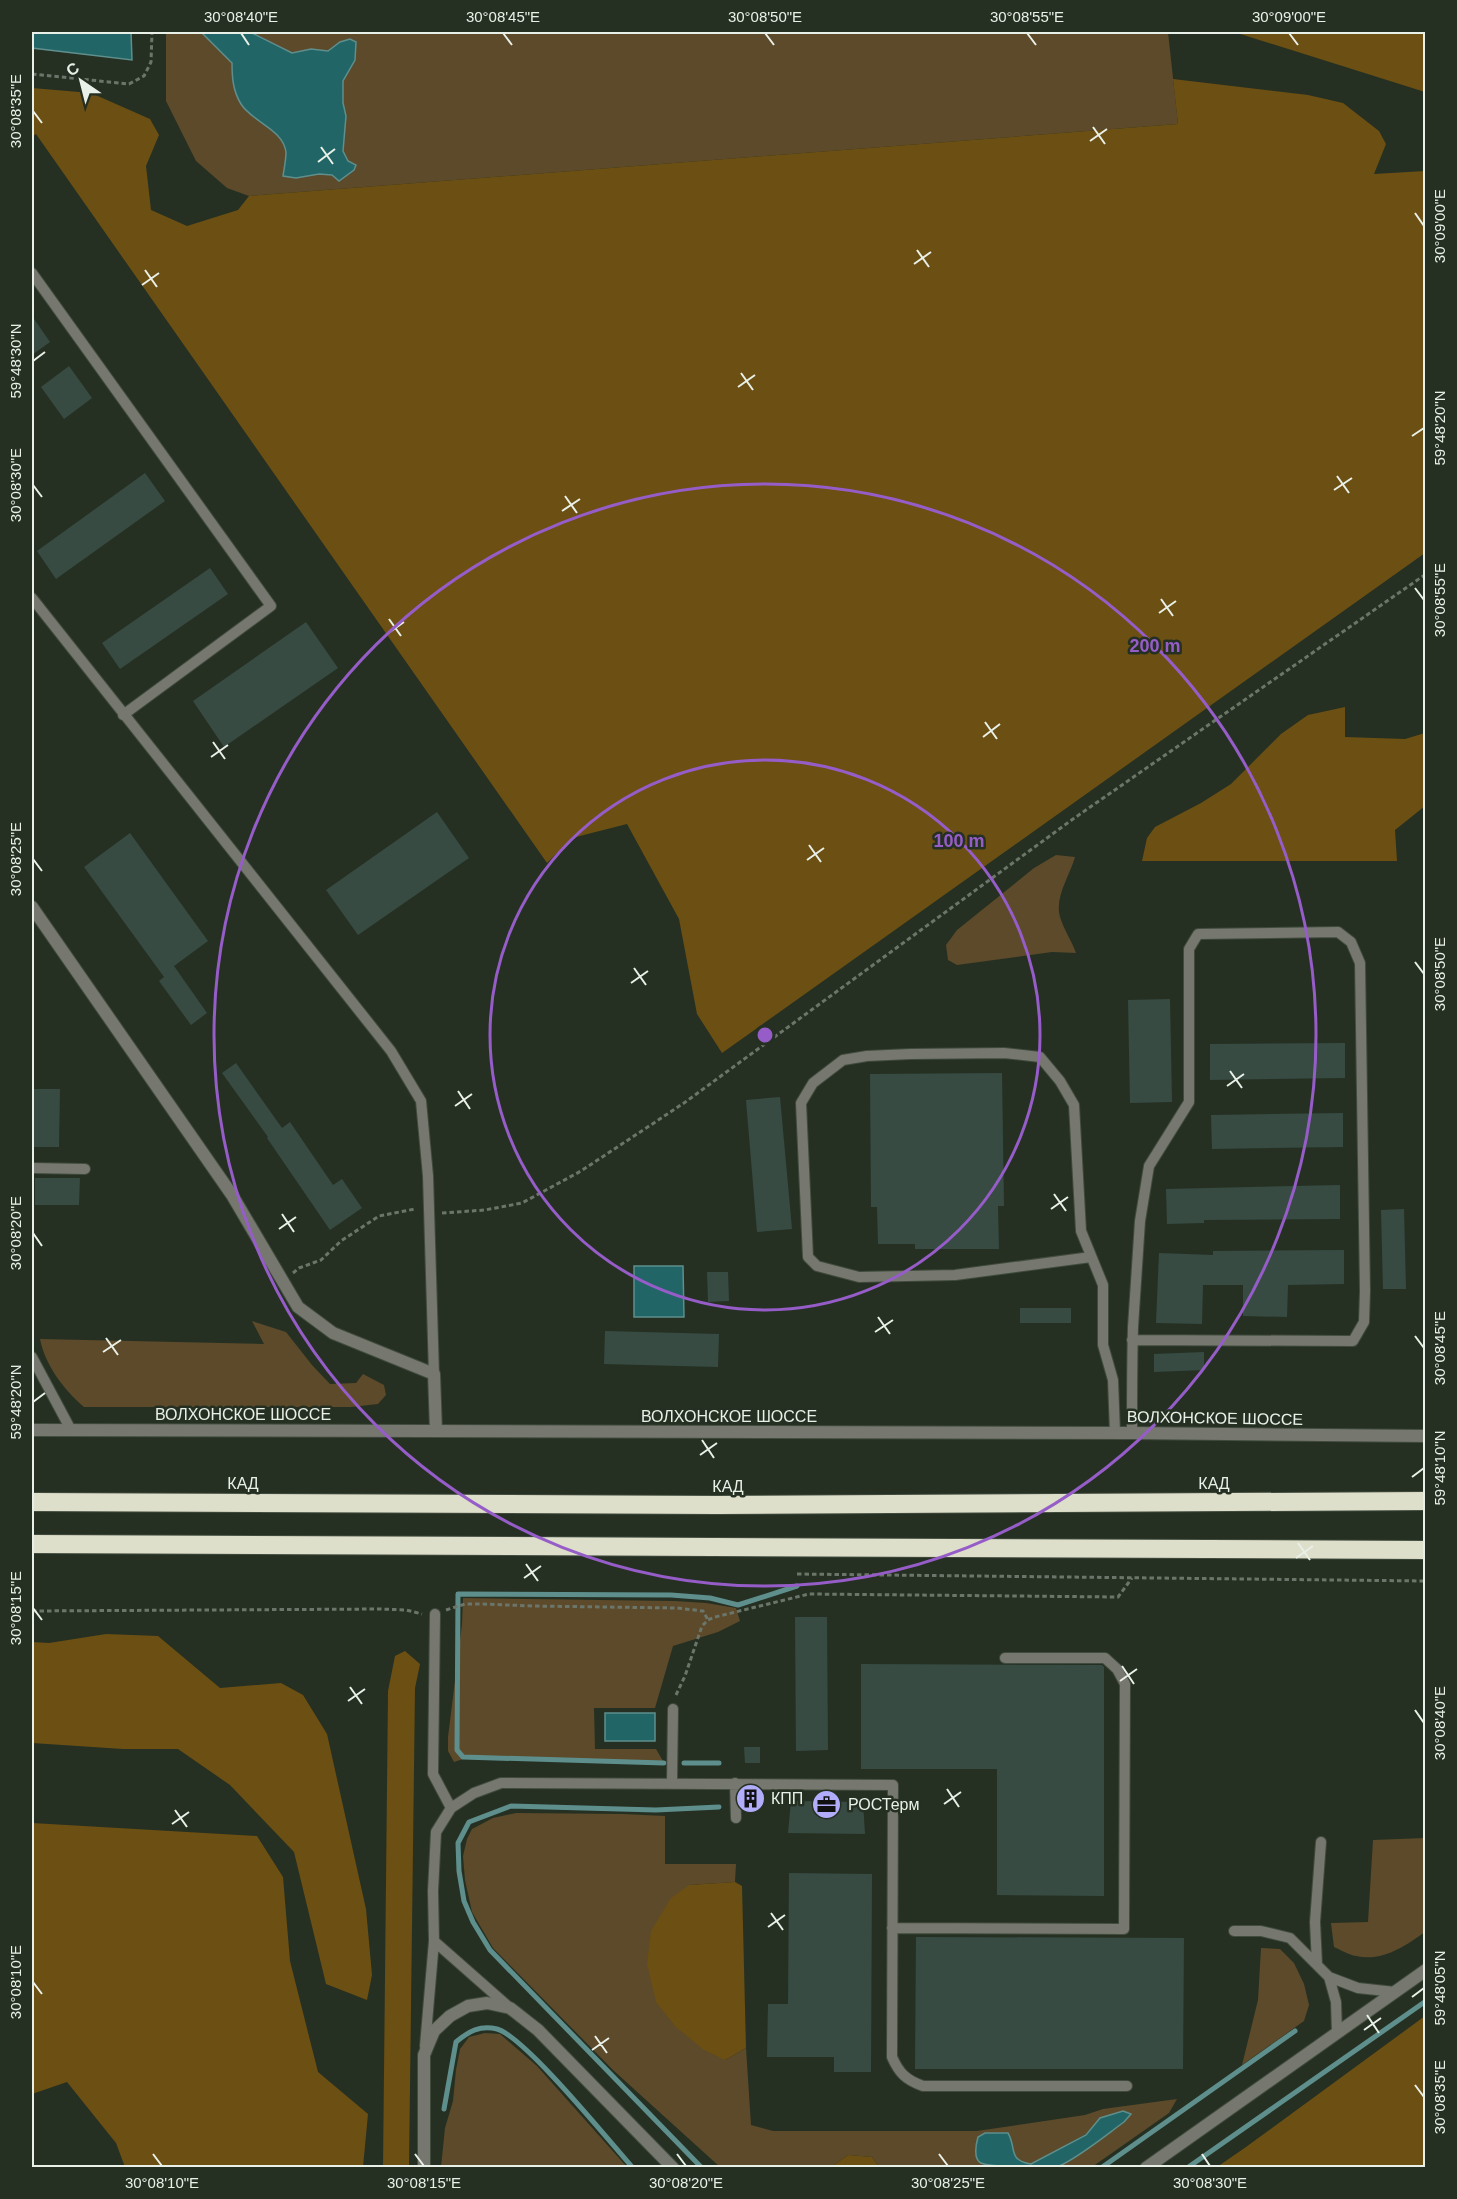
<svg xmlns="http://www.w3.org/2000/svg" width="1457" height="2199" viewBox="0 0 1457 2199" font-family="Helvetica,sans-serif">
	<rect width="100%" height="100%" fill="#253022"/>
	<path fill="#5c4a2a" d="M166,32h1002l10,92 -929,72 -22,-8 -31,-27 -30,-60z
		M1056,855l19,2c-5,18 -18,36 -16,55 1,11 13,29 17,41l-24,-1 -95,13 -9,-5 -2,-15 11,-15 77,-62z
		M252,1321l34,11 26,33 18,19 26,-1 7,-9 21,11 2,10 -8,9 -27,3h-267c-20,-17 -39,-42 -44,-68l224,5z
		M463,1598l212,3 31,2 30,5 4,13 -22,11 -45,14 -18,62h-61l1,41h61l7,12 -200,-2 -9,3 -6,-11v-14l14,-113z
		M516,1813l107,1 42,2v48h71l-1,18 -46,3 36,175 21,-12 5,77 22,6h204l108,-16 18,-6 74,-10 -8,14 -77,54h-36l68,-45 6,-8 -7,-3 -23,7 -14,16 -55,30c-15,-2 -19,-10 -19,-25l-31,24 24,4h-126l-7,-10 -24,-2 -17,12h-111l-107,-97 -120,-122 -21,-36 -7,-32 -2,-24 4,-17 5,-10 21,-11z
		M1425,1838v94c-20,14 -42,30 -69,24 -7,-1 -15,-6 -22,-9l-3,-24 37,-1 5,-82z
		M1261,1948l19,1 14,14 10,21 5,21 -5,16 -62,44 16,-65z
		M485,2033l15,1 37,32 90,101h-186l4,-39 8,-27 3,-31 4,-21 9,-12z"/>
	<path fill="#6c4f13" d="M1234,32h191v60z
		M1173,79l135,16 35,8 36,28 7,13 -12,30 51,-3v382l-703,500 -25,-39 -18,-95 -52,-95 -55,14 -25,25 -511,-729 -4,3v-49l59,5 59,26 9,16 -13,31 5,44 36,16 51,-16 11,-14 929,-72z
		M1345,707v30l60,2 20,-6v73l-30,24 2,31h-255l5,-23 8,-11 46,-24 30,-19 50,-50 27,-19z
		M106,1634l52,2 62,52 61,-5 22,12 24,39 39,175 6,66 -5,25 -41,-16 -32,-132 -64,-67 -52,-36h-55l-91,-6v-101l17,1z
		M405,1651l15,13 -5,24 -6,479 -26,1 5,-477 7,-35z
		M32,1823l225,13 26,41 7,84 28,111 50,42 -5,53h-238l-9,-24 -49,-61 -35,12z
		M735,1882l7,4 4,162 -21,12 -21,-10 -28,-23 -20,-25 -9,-38 4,-33 20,-33 18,-13z
		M1425,2016v151h-208l29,-20z
		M848,2155l24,2 7,10h-48z"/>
	<path fill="#226567" stroke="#5e8f8d" stroke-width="1.5" d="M32,32h99l1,28 -100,-12z
		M201,32h49l42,21 19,-4 17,2 12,-9 10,-3 6,3 -1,18 -12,21v22l3,13 -3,35 5,10 8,4 -2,5 -15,11 -7,-6 -13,-1 -23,4 -13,-2c1,-7 3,-16 3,-24 -3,-23 -34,-30 -45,-48 -8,-13 -9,-26 -9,-41z
		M634,1266h49l1,51h-50z
		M605,1713h50v28h-50z
		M1123,2111l8,3 -7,8c-18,13 -46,36 -65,44 -10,4 -68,1 -78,-3 -8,-4 -5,-19 -3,-26l7,-4h23c9,15 -1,27 23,31l55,-29 14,-17z"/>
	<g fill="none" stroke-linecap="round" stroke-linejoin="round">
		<path stroke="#5e8f8d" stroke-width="5" d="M664,1763l-201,-6 -6,-7 1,-156 213,1 39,3 28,7 59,-19
			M684,1763h35
			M444,2109l12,-67c13,-11 24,-17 41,-13 28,8 112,112 136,139
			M702,2168l-212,-218 -17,-28 -9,-21 -5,-30 -1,-28 11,-21 42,-16 145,4 63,-3
			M1101,2168l194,-137
			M1187,2168l239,-167"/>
	</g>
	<path fill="#374b43" d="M32,316l18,26 -18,13z
		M69,366l23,32 -28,21 -23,-32z
		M145,473l20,28 -109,78 -19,-28z
		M210,568l18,26 -108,75 -18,-26z
		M306,622l32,46 -114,79 -31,-46z
		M437,812l32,46 -111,77 -32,-45z
		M130,833l78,108 -34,25 33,47 -16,12 -32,-44 5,-4 -80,-110z
		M1170,999l2,103 -42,1 -2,-103z
		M1345,1043v35l-135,2v-36z
		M236,1063l46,65 8,-6 43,63 9,-6 20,29 -32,22 -63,-92 1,-1 -46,-64z
		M1002,1073l2,133h-6l1,43h-84v-5h-37l-1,-37h-6l-1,-133z
		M32,1089h28l-1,58h-27z
		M780,1097l12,132 -35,3 -11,-132z
		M1343,1113v34l-131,2 -1,-34z
		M35,1178h45l-1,27h-44z
		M1340,1185v34l-136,1v3l-37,1 -1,-35z
		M1404,1209l2,80h-23l-2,-79z
		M1344,1250v34l-56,1 -1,32 -44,-1v-31h-40l-1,39 -46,-1 3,-70 54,2v-4z
		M707,1272h21l1,29 -21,1z
		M1020,1308h51v15h-51z
		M605,1331l114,3 -1,33 -114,-3z
		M1204,1352v18l-50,2v-18z
		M795,1617h32l1,133 -32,1z
		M861,1664l241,1 2,2v229l-107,-1v-126h-136z
		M744,1747h16v16h-15z
		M791,1801l72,1 2,32 -77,-1z
		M789,1873l83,1 -1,198h-37v-15h-67l1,-53h20z
		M916,1937l268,1 -1,131h-268z"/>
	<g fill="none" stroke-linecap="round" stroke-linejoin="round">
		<defs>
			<path id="service" d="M32,273l239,333 -148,109
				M32,598l359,453 30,50 7,75 6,198
				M32,1168l53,1
				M1091,1257l-136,18 -96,2 -42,-11 -9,-9 -7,-154 12,-20 30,-23 24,-4 43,-2 94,-1 36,4 20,24 14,24 7,126 22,54v60l10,35 2,53
				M32,1357l39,73
				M1132,1433c0,-36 0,-71 1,-106l7,-106 9,-55 40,-64v-153l9,-15 140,-2 13,10 9,21 5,328 -1,31 -11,19 -221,-1
				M435,1614l-2,160 18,34
				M672,1783l1,-74
				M735,1783l1,35
				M892,1928l232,1 1,-245 -8,-15 -12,-11h-100
				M1234,1931h27l29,7 39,39 29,11 37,4
				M434,1941l76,67
				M1317,1964l-2,-42 6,-80
				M1329,1977l7,25 1,31
				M425,2046l9,-105 -1,-50 3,-59 15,-24 23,-15 27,-10 392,2 -1,272c7,16 14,23 31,29h204"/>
			<path id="minor" d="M32,907l200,288 66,112 35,26 101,41 2,57
				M32,1430l1100,3 294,3
				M424,2168v-113l10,-24 16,-15 18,-10 19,-3 23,5 28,22 135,138
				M1146,2168l280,-198"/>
			<path id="motorway" d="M32,1502l685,3 709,-4
				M32,1544l1394,6"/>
		</defs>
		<use href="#service" stroke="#404b3e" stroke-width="12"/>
		<use href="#minor" stroke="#404b3e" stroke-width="14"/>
		<use href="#motorway" stroke="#404b3e" stroke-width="20"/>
		<path stroke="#6c7569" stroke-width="3" stroke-dasharray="4.5 3" stroke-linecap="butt" d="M32,74l97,10 15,-8 7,-14 1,-30
			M442,1213l43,-3 37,-7 59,-32 103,-68 389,-284 353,-245
			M293,1273l6,-5 22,-8 20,-19 38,-25 36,-7
			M797,1574l629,7
			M446,1610l19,-6h18l50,2 144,2 26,3 5,9
			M32,1611l349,-2 25,1 16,4
			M676,1695l9,-19 17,-50 6,-6 7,-3 94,-23 309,3 14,-19"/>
		<use href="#service" stroke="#76776e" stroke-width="10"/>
		<use href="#minor" stroke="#76776e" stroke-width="12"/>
		<use href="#motorway" stroke="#dedfca" stroke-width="18"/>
	</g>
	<path fill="none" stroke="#e9f0e7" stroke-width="2" d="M241,33l8,12M503,33l9,12M765,33l9,12M1027,33l9,12M1289,33l9,12M33,111l9,12M1093,127l12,17M1090,141l17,-12M321,147l12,17M318,162l17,-13M1415,213l9,13M917,250l12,17M914,264l17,-12M145,270l12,17M142,285l17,-12M33,361l12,-9M741,373l12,17M738,387l17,-12M1412,436l12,-8M1337,476l12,17M33,485l9,12M1334,490l18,-12M565,496l12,17M562,511l18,-12M1415,588l9,12M1161,599l12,17M1159,613l17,-12M389,619l12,17M387,634l17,-12M985,722l12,17M983,737l17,-13M213,742l12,17M211,757l17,-12M809,845l12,17M33,859l9,12M807,860l17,-12M1415,962l9,12M634,968l12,17M631,983l17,-12M1230,1071l12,17M1227,1086l17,-12M458,1091l12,18M455,1106l17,-12M1054,1194l12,17M1051,1209l17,-12M282,1214l12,18M279,1229l17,-12M33,1233l9,13M878,1317l12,17M875,1332l18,-12M1415,1336l9,12M106,1338l12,17M103,1352l18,-12M33,1402l12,-9M702,1440l12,18M700,1455l17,-12M1412,1477l12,-9M1298,1543l12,17M1296,1558l17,-12M526,1564l12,17M524,1578l17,-12M33,1608l9,12M1122,1666l12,18M1120,1681l17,-12M350,1687l12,17M348,1701l17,-12M1415,1710l9,13M947,1789l12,18M944,1804l17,-12M175,1810l12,17M172,1824l17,-12M771,1913l12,17M768,1927l17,-12M33,1982l9,12M1412,1997l12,-9M1367,2015l12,18M1364,2030l17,-12M595,2036l12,17M592,2050l17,-12M1415,2085l9,12M153,2154l9,12M415,2154l9,12M677,2154l9,12M939,2154l9,12M1202,2154l8,12"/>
	<g fill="none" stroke="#965dc9" stroke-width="3">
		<circle cx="765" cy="1035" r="275"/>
		<circle cx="765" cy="1035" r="551"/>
	</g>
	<defs>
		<symbol id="building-disc" viewBox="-11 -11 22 22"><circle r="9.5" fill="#b1adfa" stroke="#253022"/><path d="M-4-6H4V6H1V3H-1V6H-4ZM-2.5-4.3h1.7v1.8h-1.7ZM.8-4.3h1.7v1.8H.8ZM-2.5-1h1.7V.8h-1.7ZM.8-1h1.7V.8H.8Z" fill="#111"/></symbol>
		<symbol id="office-disc" viewBox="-11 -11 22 22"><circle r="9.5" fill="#b1adfa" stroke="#253022"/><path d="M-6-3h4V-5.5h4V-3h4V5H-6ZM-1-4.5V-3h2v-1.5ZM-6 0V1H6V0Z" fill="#111"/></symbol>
	</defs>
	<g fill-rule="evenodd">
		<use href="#building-disc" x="734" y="1782" width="33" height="33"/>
		<use href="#office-disc" x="810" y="1788" width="33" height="33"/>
	</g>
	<g text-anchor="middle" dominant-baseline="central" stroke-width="5" stroke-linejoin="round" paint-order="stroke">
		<g font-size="16" fill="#e9f0e7" stroke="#253022">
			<text x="243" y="1414">ВОЛХОНСКОЕ ШОССЕ</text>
			<text x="729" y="1416">ВОЛХОНСКОЕ ШОССЕ</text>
			<text transform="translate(1215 1418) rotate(1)">ВОЛХОНСКОЕ ШОССЕ</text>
			<text x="243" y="1483">КАД</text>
			<text x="1214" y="1483">КАД</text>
			<text x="728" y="1486">КАД</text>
		</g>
		<g font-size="16" fill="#e9f0e7" stroke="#253022" text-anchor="start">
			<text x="771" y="1798">КПП</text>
			<text x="848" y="1804">РОСТерм</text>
		</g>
	</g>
	<circle cx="765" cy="1035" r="9" fill="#965dc9" stroke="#253022" stroke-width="3"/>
	<g font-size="18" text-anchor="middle" font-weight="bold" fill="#965dc9" stroke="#253022" stroke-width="5" stroke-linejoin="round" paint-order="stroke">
		<text x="1155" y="652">200 m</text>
		<text x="959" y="847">100 m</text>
	</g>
	<rect width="1457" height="2199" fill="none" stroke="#253022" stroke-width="66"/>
	<g transform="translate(81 81) rotate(325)" stroke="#253022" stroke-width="4.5" paint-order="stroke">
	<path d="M0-4.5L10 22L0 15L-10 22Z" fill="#e9f0e7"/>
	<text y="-9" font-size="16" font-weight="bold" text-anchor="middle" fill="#e9f0e7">С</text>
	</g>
	<rect x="33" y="33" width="1391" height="2133" fill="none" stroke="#e9f0e7" stroke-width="2"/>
	<g font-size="15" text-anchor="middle" fill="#e9f0e7">
		<text x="241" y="22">30°08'40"E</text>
		<text x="503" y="22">30°08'45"E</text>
		<text x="765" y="22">30°08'50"E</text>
		<text x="1027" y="22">30°08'55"E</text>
		<text x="1289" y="22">30°09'00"E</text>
		<text transform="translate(16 111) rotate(-90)" y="5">30°08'35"E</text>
		<text transform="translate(1440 226) rotate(-90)" y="5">30°09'00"E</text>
		<text transform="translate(16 361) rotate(-90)" y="5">59°48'30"N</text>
		<text transform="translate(1440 428) rotate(-90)" y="5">59°48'20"N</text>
		<text transform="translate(16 485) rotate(-90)" y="5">30°08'30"E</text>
		<text transform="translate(1440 600) rotate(-90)" y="5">30°08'55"E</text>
		<text transform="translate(16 859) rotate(-90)" y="5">30°08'25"E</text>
		<text transform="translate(1440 974) rotate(-90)" y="5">30°08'50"E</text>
		<text transform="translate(16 1233) rotate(-90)" y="5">30°08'20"E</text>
		<text transform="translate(1440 1348) rotate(-90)" y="5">30°08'45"E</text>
		<text transform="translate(16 1402) rotate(-90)" y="5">59°48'20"N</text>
		<text transform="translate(1440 1468) rotate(-90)" y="5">59°48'10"N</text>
		<text transform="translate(16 1608) rotate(-90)" y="5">30°08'15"E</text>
		<text transform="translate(1440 1723) rotate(-90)" y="5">30°08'40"E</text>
		<text transform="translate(16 1982) rotate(-90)" y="5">30°08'10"E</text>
		<text transform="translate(1440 1988) rotate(-90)" y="5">59°48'05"N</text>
		<text transform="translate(1440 2097) rotate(-90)" y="5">30°08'35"E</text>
		<text x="162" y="2188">30°08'10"E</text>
		<text x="424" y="2188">30°08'15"E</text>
		<text x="686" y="2188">30°08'20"E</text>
		<text x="948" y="2188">30°08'25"E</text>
		<text x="1210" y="2188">30°08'30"E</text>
	</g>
</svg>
